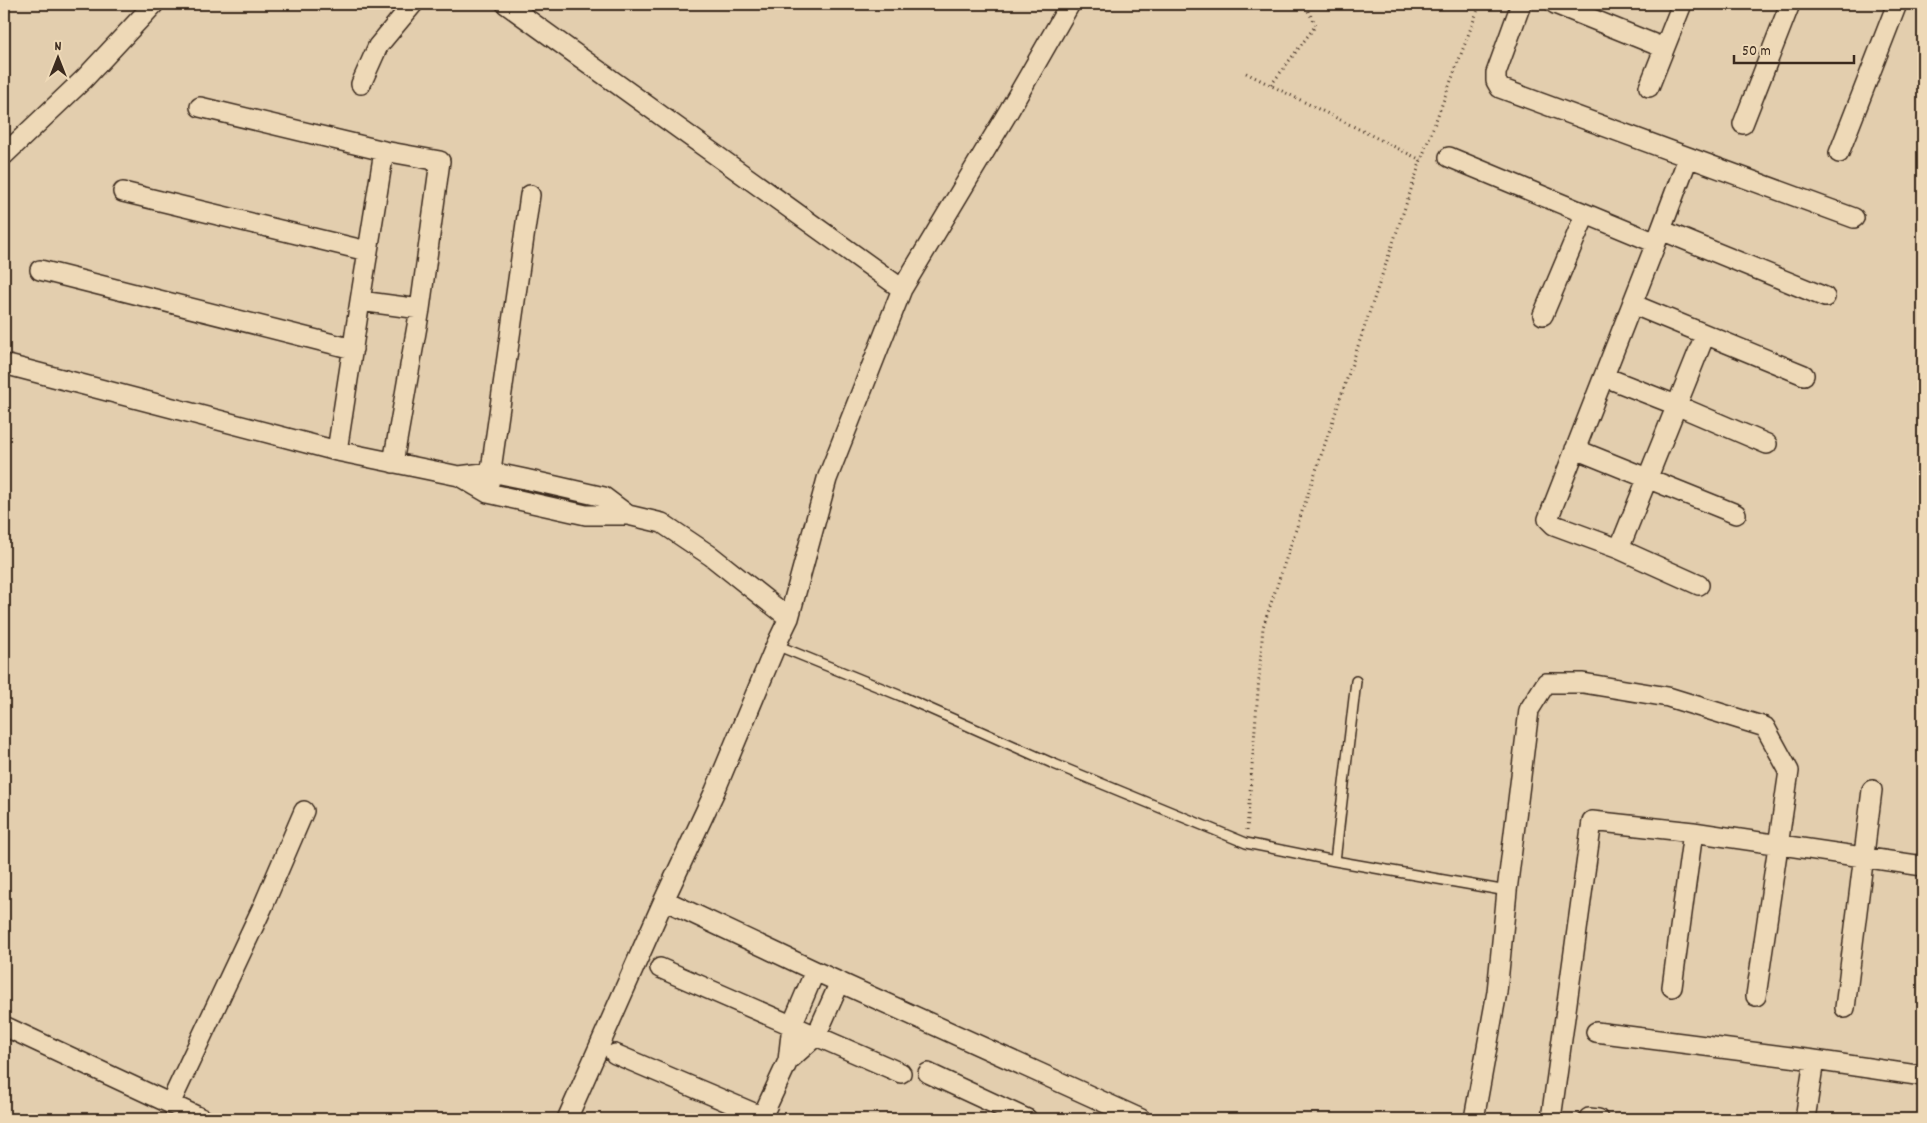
<svg xmlns="http://www.w3.org/2000/svg" width="1927" height="1123" viewBox="0 0 1927 1123" font-family="Dekko,sans-serif">
	<rect width="100%" height="100%" fill="#e3ceae"/>
	<filter id="ink" filterUnits="userSpaceOnUse"><feTurbulence type="fractalNoise" baseFrequency=".02" numOctaves="2"/><feDisplacementMap in="SourceGraphic" scale="10" xChannelSelector="R" yChannelSelector="G"/><feConvolveMatrix kernelMatrix="1 2 1 2 8 2 1 2 1" color-interpolation-filters="sRGB"/></filter>
	<g filter="url(#ink)">
		<g fill="none" stroke-linecap="round" stroke-linejoin="round">
			<defs>
				<path id="lane" d="M776,645l125,51 153,68 192,79 89,18
					M1356,681l-21,180 172,30"/>
				<path id="street" d="M506,4l396,285
					M1521,4l-25,69v8l4,7 354,130
					M1555,4l109,44
					M361,84l17,-38 35,-42
					M1649,87l33,-83
					M200,107l184,44 56,10 -20,148 -60,-8 -23,150 122,25 32,-4 34,7 79,18 24,18
					M1743,124l47,-120
					M1839,153l58,-149
					M4,155l80,-76 70,-75
					M1449,157l207,86 32,-85
					M123,192l244,59
					M1661,230l164,67
					M1656,243l-108,276 6,6 65,24 80,36
					M40,270l313,79
					M360,301l24,-150
					M1632,304l172,71
					M1543,315l42,-100
					M4,364l333,87
					M1605,377l71,28 91,39
					M1575,449l161,65
					M393,463l27,-154
					M459,476l29,17 98,22h42l34,8 49,33 78,62
					M489,484l41,-289
					M1619,549l86,-214
					M664,900l151,71 326,148
					M660,968l241,105
					M1672,987l21,-155
					M1845,1008l27,-218
					M4,1026l199,93
					M1596,1032l218,28 109,16
					M615,1054l153,65
					M788,1061l28,-25 24,-54
					M928,1073l99,46
					M170,1104l94,-200 40,-93
					M1589,1118l9,1
					M567,1119l97,-219 51,-109 61,-146 13,-27 38,-139 75,-190 105,-175 63,-110
					M761,1119l27,-58 4,-36 23,-54
					M1474,1119l23,-127 10,-101 22,-181 17,-27h37l85,14 97,30 24,44 -33,225
					M1551,1119l41,-298 101,11 230,34
					M1805,1119l9,-59"/>
			</defs>
			<use href="#lane" stroke="#3b2a1e" stroke-width="12"/>
			<use href="#street" stroke="#3b2a1e" stroke-width="22"/>
			<path stroke="#3b2a1e" stroke-width="3" stroke-dasharray="1 4" stroke-linecap="butt" d="M1246,73l175,87
				M1271,85l45,-60 -12,-21
				M1247,830l16,-203 158,-467 59,-156"/>
			<use href="#lane" stroke="#eed9b7" stroke-width="9"/>
			<use href="#street" stroke="#eed9b7" stroke-width="19"/>
		</g>
	</g>
	<rect width="1927" height="1123" fill="none" stroke="#eed9b7" stroke-width="20"/>
	<rect x="10" y="10" width="1907" height="1103" fill="none" stroke="#3b2a1e" stroke-width="2" filter="url(#ink)"/>
	<g transform="translate(58 58)" stroke="#eed9b7" stroke-width="4" paint-order="stroke">
	<path d="M0-4L9 19L0 12L-9 19Z" fill="#3b2a1e"/>
	<text y="-8" font-size="14" font-weight="bold" text-anchor="middle" fill="#3b2a1e">N</text>
	</g>
	<path d="M1734 55v8h120v-8" fill="none" stroke="#3b2a1e" stroke-width="2.5"/>
	<text x="1742" y="55" font-size="15" fill="#3b2a1e" stroke="#eed9b7" stroke-width="4" paint-order="stroke">50 m</text>
</svg>
